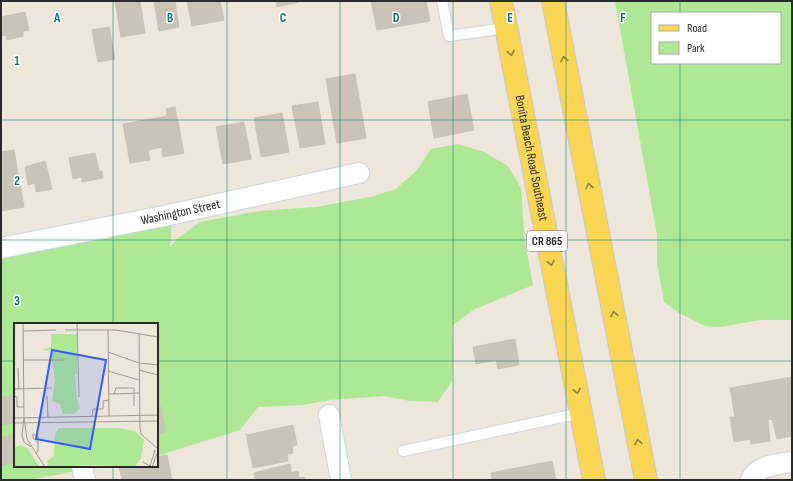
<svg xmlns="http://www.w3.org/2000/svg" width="793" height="481" viewBox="0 0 793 481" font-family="'Sofia Sans Condensed',sans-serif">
	<rect width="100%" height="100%" fill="#ede6db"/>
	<path fill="#afe894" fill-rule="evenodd" d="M615,1h177v319h-32l-39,7 -16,-1 -26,-13 -15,-11 -7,-39v-28zM652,13h128v50h-128z
		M458,144l26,8 24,14 13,22 4,54 8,43 -60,25 -21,16 1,27 -1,28 -14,21 -28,-1 -26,-5 -54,4 -27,5 -45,2 -18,23 -83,26v-132h-142v142h90l-76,14h-28v-225l171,-33 -2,25 8,-9 22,-16 59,-11 57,-4 54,-10 26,-8 21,-19 14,-21z"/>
	<path fill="#c8c4ba" stroke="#c9c2b5" d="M115,1h25l5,32 -24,4z
		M154,1h21l4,26 -20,4z
		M187,1h33l4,19 -32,6z
		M276,1h23v1l-22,5z
		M371,1h55l4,20 -53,9z
		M25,12l4,18 -6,1v5l-16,4 -1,-5 -5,1v-19z
		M109,27l6,32 -17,3 -6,-32z
		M355,74l11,64 -29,5 -11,-64z
		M467,94l7,36 -40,8 -6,-36z
		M318,102l7,42 -25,4 -8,-42z
		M175,107l9,46 -21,4 -1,-10 -14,3 2,10 -20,3 -7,-39 44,-8 -1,-7z
		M282,113l7,39 -28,5 -7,-39z
		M244,122l7,37 -28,5 -7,-37z
		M14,150l10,57 -23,4v-59z
		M95,153l4,18h3l1,7 -21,4v-5l-9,2 -4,-21z
		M45,161l7,28 -16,3 -1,-9 -7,2 -3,-18z
		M515,339l4,26 -21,4 -2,-9 -20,4 -3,-17z
		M792,377v59l-15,3 -5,-20 -4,1 2,21 -19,3 -1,-5 -16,3 -4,-25h5l-5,-29z
		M15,395v28l-14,2v-28z
		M157,407h4l4,25 -8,1z
		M293,425l4,20 -5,1 1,7 -6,1 1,7 -35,7 -7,-35 1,2z
		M15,435v27l-14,3v-27z
		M167,455l5,25h-50l-3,-14h38v-9z
		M552,461l4,19h-64l-1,-7z
		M290,464l1,9 7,-2 1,7 5,-1 1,3h-50l-1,-7z"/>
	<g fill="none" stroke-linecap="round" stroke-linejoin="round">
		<defs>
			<path id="lane" d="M442,1l7,35 57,-8
				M403,451l178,-38"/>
			<g id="street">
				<path id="s1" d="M1,248l163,-32 195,-43"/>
				<path d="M329,415l12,65"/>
				<path d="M82,466l3,14"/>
				<path d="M751,480c5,-15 28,-16 41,-18"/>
			</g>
			<g id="primary">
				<path id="s2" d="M501,1l93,479"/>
				<path d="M553,1l93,479"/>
			</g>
		</defs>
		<use href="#lane" stroke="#d0d4e4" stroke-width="12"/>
		<use href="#street" stroke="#d0d4e4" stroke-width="22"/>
		<use href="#primary" stroke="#c8c8c8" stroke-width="24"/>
		<use href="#lane" stroke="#fff" stroke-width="10"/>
		<use href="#street" stroke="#fff" stroke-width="20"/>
		<use href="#primary" stroke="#fad654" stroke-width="22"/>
	</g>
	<defs><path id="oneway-chevron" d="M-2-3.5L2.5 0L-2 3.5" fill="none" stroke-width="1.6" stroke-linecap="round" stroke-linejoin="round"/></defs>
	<g stroke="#92803f">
		<use href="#oneway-chevron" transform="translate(511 53) rotate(79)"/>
		<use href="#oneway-chevron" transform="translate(564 59) rotate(-101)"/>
		<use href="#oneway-chevron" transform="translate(589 186) rotate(-101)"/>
		<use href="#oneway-chevron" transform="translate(551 263) rotate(79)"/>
		<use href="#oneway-chevron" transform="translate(614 314) rotate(-101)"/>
		<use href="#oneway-chevron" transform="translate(577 391) rotate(79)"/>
		<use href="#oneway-chevron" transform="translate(638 442) rotate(-101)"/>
	</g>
	<path fill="none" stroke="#0f766e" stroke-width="1" stroke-opacity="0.55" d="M113,1v323M227,1v479M340,1v479M453,1v479M566,1v479M680,1v12M680,63v417M1,120h791M1,240h791M1,361h14M157,361h635M113,466v14"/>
	<g text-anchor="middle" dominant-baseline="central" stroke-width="3" stroke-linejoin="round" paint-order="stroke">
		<rect fill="#fff" stroke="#6a6a6a" stroke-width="1" x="527" y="231" width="40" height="20" rx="3"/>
		<g font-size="12" font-weight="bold" fill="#2a2a2a">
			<text x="547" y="241">CR 865</text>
		</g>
		<g font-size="13" fill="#2a2a2a" stroke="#fff">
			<text stroke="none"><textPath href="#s2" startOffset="160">Bonita Beach Road Southeast</textPath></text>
			<text stroke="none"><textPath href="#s1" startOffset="183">Washington Street</textPath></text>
		</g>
	</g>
	<g transform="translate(14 323)">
		<rect width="144" height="144" fill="#ede6db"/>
		<path d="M37,11h26v41l-2,-1 2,26 3,8 -6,6h-11l-3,-10 -8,-3 3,-20 -4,-30 -9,-1 9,-3zM45,105h58l18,3 9,9 -3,18 -6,9 -40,-2 -46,2 -2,-6 7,-5 1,-22zM6,122l7,3 13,19h-26v-19z" fill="#afe894"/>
		<path fill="none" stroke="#9f9b94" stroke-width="1" d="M9,0l1,94M63,0l2,74M51,7h51l42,7M94,7l1,86M9,8l33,-1M125,10l1,96 1,5 17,15M94,29l31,11 19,2M9,37h41M4,45l1,21M125,47l19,5M94,48l31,9M0,66l38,-1M95,71h5l2,-6h18v18M100,71l25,-1M0,73l3,1v10h7M33,73l1,21M78,93l1,-7h10v-8l6,-1M0,95l144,-3M0,100l144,-2M17,124l-7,-5 -2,-7 2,-18 3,22 18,28M22,131l2,-4v-14l-5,-2v4l5,5M129,139l7,4 5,-16M138,144l6,-16"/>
		<path fill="#3759ff" fill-opacity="0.15" stroke="#3759ff" stroke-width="2" d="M38,27l54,10 -16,89 -54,-10z"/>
		<rect width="144" height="144" fill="none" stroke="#2a2a2a" stroke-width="2"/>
	</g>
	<g font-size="13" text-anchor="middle" font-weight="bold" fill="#0f766e" stroke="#fff" stroke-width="3" stroke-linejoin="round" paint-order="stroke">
		<text x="57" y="22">A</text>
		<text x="170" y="22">B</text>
		<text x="283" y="22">C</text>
		<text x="396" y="22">D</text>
		<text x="510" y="22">E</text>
		<text x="623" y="22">F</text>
		<text x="17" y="65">1</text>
		<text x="17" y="185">2</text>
		<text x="17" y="305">3</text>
	</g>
	<rect width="793" height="481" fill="none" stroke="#2a2a2a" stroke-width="4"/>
	<rect x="651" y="12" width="130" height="52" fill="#ffffff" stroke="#aaaaaa"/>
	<rect x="659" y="25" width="20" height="6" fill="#fad654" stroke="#aaaaaa"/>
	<text x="687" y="32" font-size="12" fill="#2a2a2a">Road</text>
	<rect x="659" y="42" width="20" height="12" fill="#afe894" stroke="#aaaaaa"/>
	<text x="687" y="52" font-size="12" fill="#2a2a2a">Park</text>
</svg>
